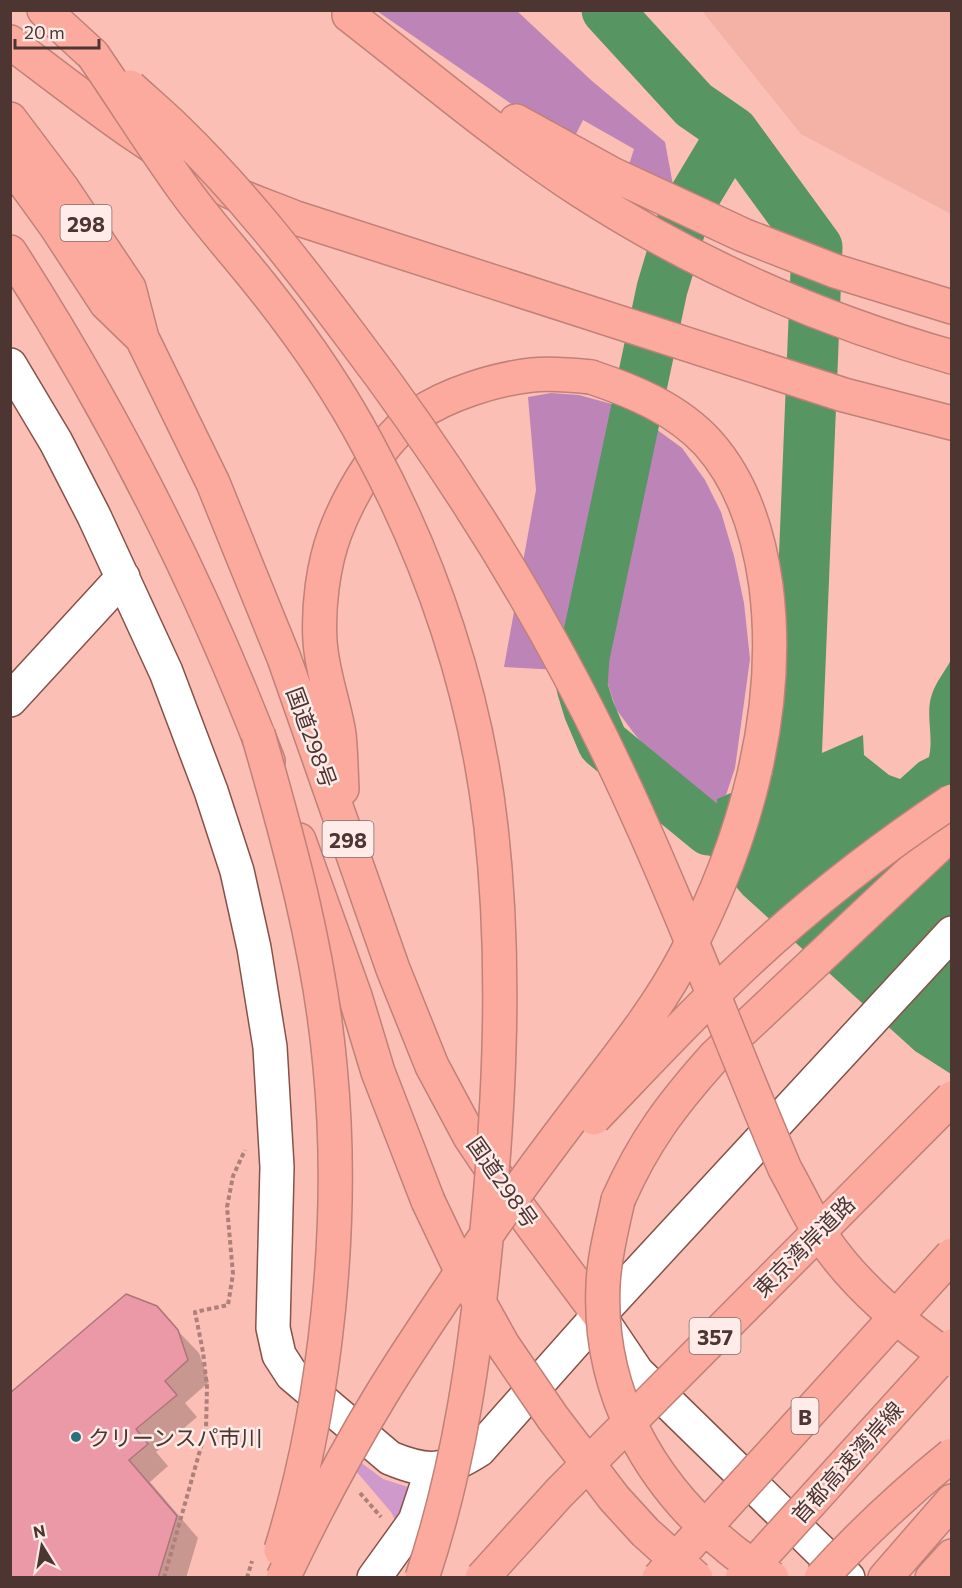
<svg xmlns="http://www.w3.org/2000/svg" width="962" height="1588" viewBox="0 0 962 1588" font-family="Commissioner,'Noto Sans JP',sans-serif">
	<rect width="100%" height="100%" fill="#fbbfb5"/>
	<path fill="#f4b1a6" d="M702,11h249v203l-150,-80z"/>
	<path fill="#d099cc" d="M348,1453l35,26 28,9 -12,39 -8,-15 -35,-41z"/>
	<path fill="#bd84b8" d="M377,11h140l75,70 73,61 11,59 -49,-30 7,-22 -51,-29 -9,18 -54,-28z
		M551,393l28,2 40,11 -60,264 -55,-3 32,-177 -8,-93z
		M645,421l37,27 23,32 16,32 13,44 10,47 6,56 -15,109 -9,27 -9,5 1,8 -58,-43 -27,-33 -17,-23 -10,-31 -3,-24z"/>
	<path fill="#579563" d="M951,660v414l-36,-23 -172,-156 -40,-47 14,-40v-9l146,-64 1,20 25,20 11,4 19,-17 10,-5c5,-21 -4,-43 3,-63 4,-12 13,-23 19,-34z"/>
	<path fill="#0003" d="M156,1308l43,45 10,29 -24,21 12,14 -41,35 12,14 -18,16 48,56 -12,40h-176z"/>
	<g fill="none" stroke-linecap="round" stroke-linejoin="round">
		<path stroke="#579563" stroke-width="51" d="M607,10l87,95 39,27 84,115 -21,517
			M709,830l-106,-87 -14,-33 -7,-23 2,-30 78,-368 23,-77 48,-80"/>
	</g>
	<path fill="#eb99a6" stroke="#ac757d" stroke-width="1.5" d="M126,1294l31,12 21,24 10,30 -23,21 12,14 -41,34 12,15 -19,16 48,56 -19,62h-148v-185z"/>
	<g fill="none" stroke-linecap="round" stroke-linejoin="round">
		<defs>
			<path id="minor" d="M10,365l46,77 38,74 72,156 45,119 26,80 17,77 16,99 7,120 -4,161 6,27 13,20 98,83c39,16 54,14 89,-8l120,-135 353,-382
				M10,700l113,-123
				M600,1317l37,55 211,206
				M374,1578l41,-57 17,-51"/>
			<path id="highway" d="M44,10l49,45
				M349,15c76,59 151,123 232,176 113,73 240,129 371,166
				M10,42c69,52 136,106 213,146 23,12 49,20 73,30l548,177 108,28
				M10,119l52,69 67,100 13,50 71,145 71,175 109,311 39,97 38,71 35,52 94,126
				M516,121l96,53 131,61 92,36 117,36
				M10,163l45,62 51,78 36,35
				M10,252c103,160 190,331 258,509
				M342,789c-1,-18 -1,-37 -3,-55 -5,-31 -17,-61 -19,-93 -2,-34 3,-76 15,-108 15,-40 47,-94 82,-118 30,-21 79,-36 115,-40 20,-2 40,0 59,2
				M299,840l56,156 23,76 50,129
				M618,1200c26,-59 54,-96 97,-144l237,-223
				M885,1578l67,-77
				M932,1578l20,-22"/>
		</defs>
		<use href="#minor" stroke="#85524a" stroke-width="36"/>
		<use href="#highway" stroke="#bf8178" stroke-width="36"/>
		<path stroke="#ad817a" stroke-width="4" stroke-dasharray="4.5 3" stroke-linecap="butt" d="M360,1493l21,24
			M164,1578l42,-149 1,-42 -4,-35 -8,-40 33,-7 5,-31 -6,-67 6,-31 12,-26
			M247,1578l5,-17"/>
		<use href="#minor" stroke="#fff" stroke-width="33"/>
		<use href="#highway" stroke="#fdaa9e" stroke-width="33"/>
		<defs>
			<path id="highway-bridge" d="M93,55c31,45 60,92 92,136 26,36 56,68 83,103 37,47 72,98 100,151 64,117 108,249 123,382 15,133 9,270 -4,403 -11,118 -27,235 -65,348
				M130,87c15,14 32,28 47,43 65,63 120,134 174,206 105,138 197,286 270,443 60,128 109,261 164,390 13,23 24,47 38,69 34,50 80,87 129,122
				M258,734c31,108 62,219 72,332 15,153 -3,337 -49,484
				M594,1118c49,-51 96,-102 147,-150 65,-62 136,-117 211,-167
				M618,1200c-6,28 -14,57 -15,85 -5,107 46,198 127,264 13,11 28,19 42,29
				M428,1201l31,65 44,79 50,73 61,80 31,34 51,46
				M283,1578c30,-63 62,-124 98,-183 28,-46 59,-91 90,-137 35,-53 74,-105 113,-156 35,-46 74,-94 101,-146 59,-112 97,-243 81,-370 -7,-51 -23,-104 -58,-143 -31,-34 -75,-52 -117,-66
				M482,1578l77,-85 393,-395
				M659,1578l293,-323
				M742,1578l210,-232
				M821,1578c41,-45 84,-85 131,-123"/>
		</defs>
		<use href="#highway-bridge" stroke="#bf8178" stroke-width="36" stroke-linecap="butt"/>
		<use href="#highway-bridge" stroke="#fdaa9e" stroke-width="33"/>
	</g>
	<circle fill="#2a717c" stroke="#ffece8" stroke-width="2" cx="76" cy="1437" r="6"/>
	<g text-anchor="middle" dominant-baseline="central" stroke-width="5" stroke-linejoin="round" paint-order="stroke">
		<g fill="#ffece8" stroke="#826c69" stroke-width="1.5">
			<rect x="60.5" y="205" width="51" height="36" rx="4.5"/>
			<rect x="322.5" y="821" width="51" height="36" rx="4.5"/>
			<rect x="689.5" y="1318" width="51" height="36" rx="4.5"/>
			<rect x="791.5" y="1398" width="27" height="36" rx="4.5"/>
		</g>
		<g font-size="21" font-weight="bold" fill="#4d3532">
			<text x="86" y="223">298</text>
			<text x="348" y="839">298</text>
			<text x="715" y="1336">357</text>
			<text x="805" y="1416">B</text>
		</g>
		<g font-size="22" fill="#4d3532" stroke="#ffece8">
			<text transform="translate(312 737) rotate(70)">国道298号</text>
			<text transform="translate(503 1182) rotate(55)">国道298号</text>
			<text transform="translate(804 1246) rotate(-45)">東京湾岸道路</text>
			<text transform="translate(847 1462) rotate(-48)">首都高速湾岸線</text>
		</g>
		<g font-size="22" fill="#4d3532" stroke="#ffece8" text-anchor="start">
			<text x="88" y="1437">クリーンスパ市川</text>
		</g>
	</g>
	<rect width="962" height="1588" fill="none" stroke="#4d3532" stroke-width="24"/>
	<g transform="translate(42 1546) rotate(349)" stroke="#ffece8" stroke-width="4.5" paint-order="stroke">
	<path d="M0-4.5L10 22L0 15L-10 22Z" fill="#4d3532"/>
	<text y="-9" font-size="16" font-weight="bold" text-anchor="middle" fill="#4d3532">N</text>
	</g>
	<path d="M15 39v9h84v-9" fill="none" stroke="#4d3532" stroke-width="3"/>
	<text x="24" y="39" font-size="18" fill="#4d3532" stroke="#ffece8" stroke-width="4.5" paint-order="stroke">20 m</text>
</svg>
